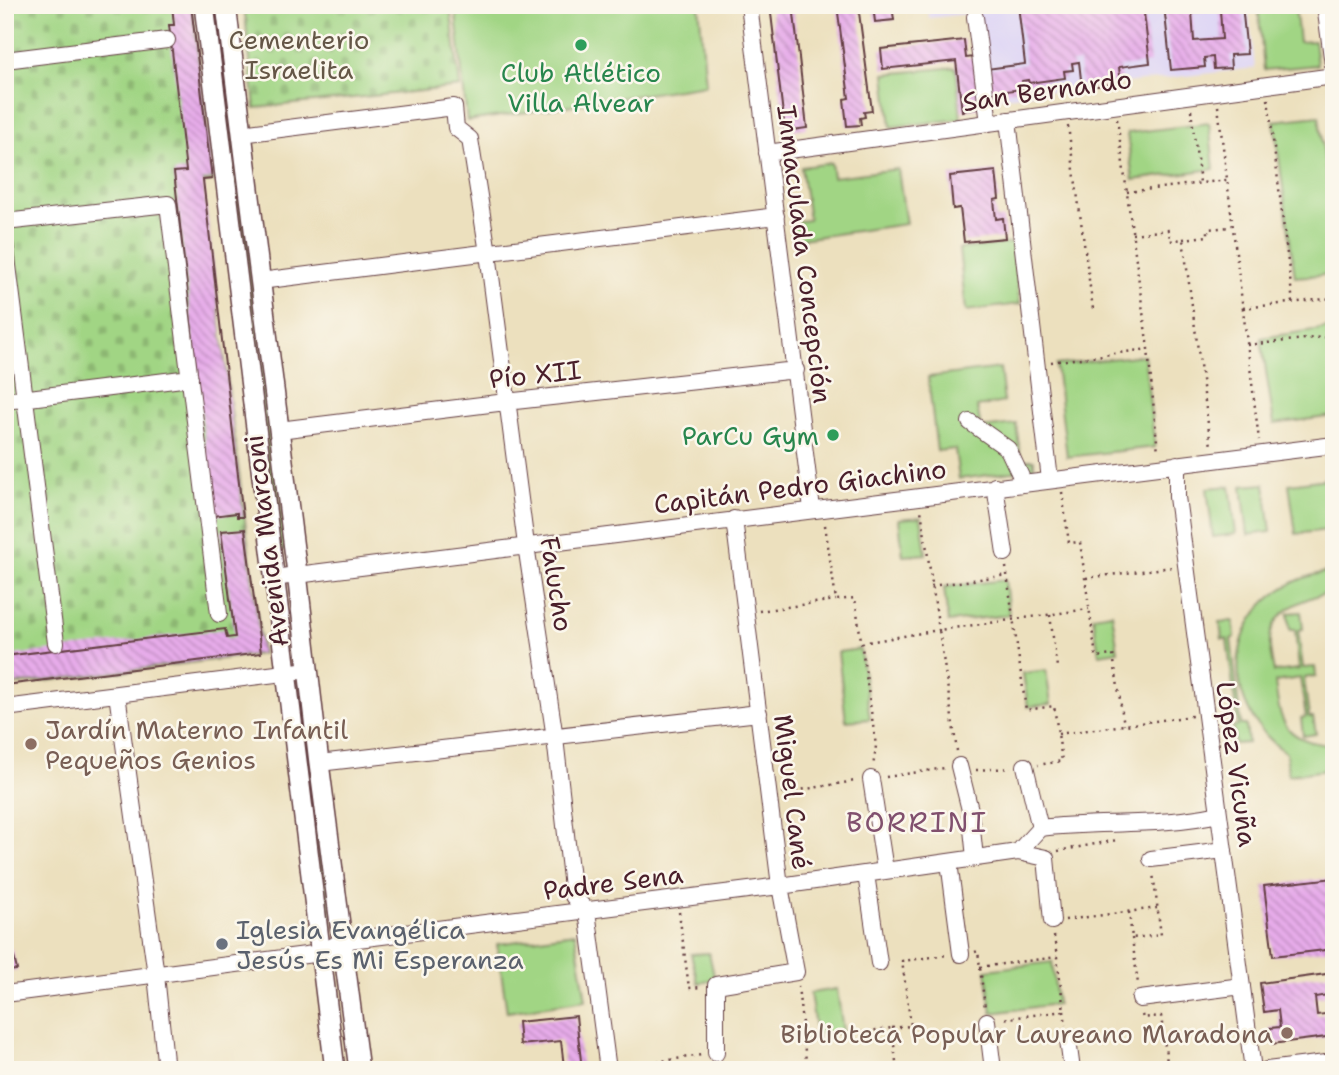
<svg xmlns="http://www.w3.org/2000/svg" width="1339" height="1075" viewBox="0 0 1339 1075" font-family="'Shantell Sans',sans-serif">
	<defs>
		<pattern id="grass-tufts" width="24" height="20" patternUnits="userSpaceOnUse" patternTransform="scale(1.75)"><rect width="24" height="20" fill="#a1d584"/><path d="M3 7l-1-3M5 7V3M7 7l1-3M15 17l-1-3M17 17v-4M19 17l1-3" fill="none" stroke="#8cb672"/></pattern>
		<pattern id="cemetery-stones" width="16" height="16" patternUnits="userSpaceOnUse" patternTransform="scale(1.75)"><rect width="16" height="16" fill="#a1d584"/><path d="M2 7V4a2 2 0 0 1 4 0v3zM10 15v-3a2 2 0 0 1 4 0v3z" fill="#8cb672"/></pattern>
		<pattern id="building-back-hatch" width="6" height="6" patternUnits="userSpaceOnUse" patternTransform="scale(1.75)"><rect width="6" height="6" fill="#e7acea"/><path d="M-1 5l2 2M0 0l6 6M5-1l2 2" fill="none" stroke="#bd8bbe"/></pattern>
	</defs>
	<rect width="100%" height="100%" fill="#fbf7ec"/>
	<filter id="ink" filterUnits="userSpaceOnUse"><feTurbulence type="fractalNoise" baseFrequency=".0143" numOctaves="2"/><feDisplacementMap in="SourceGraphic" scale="14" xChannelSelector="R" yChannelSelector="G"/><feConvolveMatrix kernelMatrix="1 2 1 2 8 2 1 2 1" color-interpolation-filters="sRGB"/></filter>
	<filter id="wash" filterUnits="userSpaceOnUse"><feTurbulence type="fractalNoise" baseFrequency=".00686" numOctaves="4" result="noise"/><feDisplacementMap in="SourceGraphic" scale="28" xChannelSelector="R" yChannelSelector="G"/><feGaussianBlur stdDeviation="1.57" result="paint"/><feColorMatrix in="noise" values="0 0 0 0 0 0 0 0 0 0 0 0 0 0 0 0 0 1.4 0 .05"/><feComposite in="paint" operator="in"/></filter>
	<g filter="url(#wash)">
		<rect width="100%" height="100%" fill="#ece0be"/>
		<path fill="#ded5f5" d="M928,5h320l7,63 -268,31 -11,-86 -47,5z"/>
		<path fill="url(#grass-tufts)" stroke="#767a58" stroke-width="2" d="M211,5h8l67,545 -8,1z
			M305,697l28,232 -8,1 -29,-232z"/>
		<path fill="url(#cemetery-stones)" stroke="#767a58" stroke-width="2" d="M5,5h187l21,176 -11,1 60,472 -257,32z
			M244,5h206l10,82 -205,21z"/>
		<path fill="#a1d584" stroke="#767a58" stroke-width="2" d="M455,5h244l7,80 -239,36z
			M1258,5h37l4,37 15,-1 3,24 -53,5z
			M956,67l5,52 -70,8 -6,-53z
			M1319,116l15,119v39l-39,3 -21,-156z
			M1209,123l5,46 -81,11 -6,-47z
			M831,163l2,14 65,-8 8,55 -112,16 -2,-18 17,-2 -8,-53z
			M1012,243l8,61 -54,7 -7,-62z
			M1334,327v89l-60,8 -13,-86z
			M1144,355l11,92 -88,10 -11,-92z
			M1000,368l4,34 -27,5 4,21 35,-4 5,36h13v9l-75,10 -4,-30 -18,2 -9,-74z
			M1334,478v51l-38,5 -7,-50z
			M1265,484l6,48 -23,3 -6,-49z
			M1230,486l6,48 -23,3 -6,-49z
			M921,517l5,37 -23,2 -4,-37z
			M1334,571v21c-26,4 -61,17 -64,47 -1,10 2,23 4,33l25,-3 -4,-39h-5l-2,-17 13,-1 2,17 -5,1 5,38 12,-1 1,9 -12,2 5,39h4l3,17 -13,2 -2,-18 5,-1 -6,-39 -25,4c5,44 10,58 59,64v23l-46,6 -2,-22c-82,-60 -53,-170 48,-182z
			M1005,580l4,35 -61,7 -4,-35z
			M1112,613l6,38 -19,3 -6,-38z
			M1233,621l2,16 -4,2 10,86h5l2,18 -13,1 -2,-17 5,-1 -11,-87h-5l-2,-17z
			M860,649l10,70 -24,2 -8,-69z
			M1046,670l5,34 -23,3 -5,-34z
			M575,933l11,67 -79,12 -10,-68z
			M709,953l6,27 -17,3 -7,-29z
			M1052,962l5,42 -65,9 -6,-43z
			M837,989l6,42 -27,3 -6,-41z"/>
		<g id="blocks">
			<path fill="url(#building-back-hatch)" fill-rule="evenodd" d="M172,5h19l21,174 -9,1 40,337h-6v-4l-24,3 -39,-344 12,-1 -17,-146h5z
				M770,5h23l14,123 -22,3z
				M837,5h21l14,106 -8,1 1,5 -5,1 1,7 -14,1 -3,-27 5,-1z
				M873,5h19l2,15 -19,2z
				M1018,5h125l7,58 -31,4 2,16 -39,5 -3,-26 -7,1 1,7 -9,1 1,7 -36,5 -1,-3 -6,1 1,8 -33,4 -4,-24 39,-5z
				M1164,5h78l5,49 -17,1 1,13 -17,1 -1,-12 -9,1 1,9 -34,3zM1220,10l2,29 -28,2 -2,-29z
				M964,40l2,18 8,-1 6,51 -18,3 -6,-50 -73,8 -2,-20z
				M996,171l3,28 -5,1 2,19 7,-1 2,20 -41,4 -4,-34 -7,1 -3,-33z
				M245,529l16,124 -256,32v-29l220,-27 2,9 8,-1 -14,-106z
				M1334,878v71l-61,7 -9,-70z
				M12,949l5,21 -9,1 -3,-21z
				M1334,973v21l-19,3 2,18 17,-2v23l-62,8 -2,-16 10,-1 -2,-17 -14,2 -4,-29z
				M576,1016l6,54h-27l9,-3 -3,-26 -41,4 -2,-23z"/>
		</g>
	</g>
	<g filter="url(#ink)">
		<use href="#blocks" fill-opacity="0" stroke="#623c41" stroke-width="2"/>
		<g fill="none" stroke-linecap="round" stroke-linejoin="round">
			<defs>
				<path id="minor" d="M749,5l63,504
					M1325,5l9,67
					M975,17l14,106
					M5,60l162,-20
					M1008,120l42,360
					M241,134l213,-27 2,21 14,11 18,114 38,292 29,193 18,158 14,15 21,159
					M767,153l567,-77
					M5,222l163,-18 51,410
					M5,242l51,401
					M260,281l516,-65
					M5,401l185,-23
					M970,422l38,27 16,34
					M279,430l227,-28 290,-32
					M1177,464v33l76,573
					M995,486l10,67
					M273,578l1061,-133
					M117,694l39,281 10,95
					M5,708l303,-38
					M319,763l440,-50
					M959,766l11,44 5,48
					M1025,766l15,62
					M871,779l14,91
					M1018,852l28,6 6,63
					M1151,859l73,-9
					M949,862l12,92
					M866,874l13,89
					M5,994l316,-41 21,-12 438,-55 238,-34 22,-24c59,-7 120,-1 179,-14
					M1140,999l102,-13
					M987,1021l6,49
					M1068,1040l4,30
					M716,1053v-68l80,-13 -16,-86 -46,-367
					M1267,1070l67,-8"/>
				<path id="major" d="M204,5l131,1065
					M226,5l71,568 22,190 40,307"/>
			</defs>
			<use href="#minor" stroke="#623c41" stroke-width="18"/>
			<use href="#major" stroke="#623c41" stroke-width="22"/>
			<path stroke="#623c41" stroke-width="2.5" stroke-dasharray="2 5" stroke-linecap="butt" d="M1268,99l25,204
				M1218,106l41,334
				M1191,110l9,73
				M1117,119l31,230 10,103
				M1068,126l25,183
				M1127,192l100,-12
				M1132,234l37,-4 1,11 13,-2 28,207
				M1183,239l25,-3v-7l23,-2
				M1243,308l91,-10
				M1247,345l87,-9
				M1051,362l97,-13
				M1062,492l7,51 11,-1 16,115 17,-2 11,70
				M825,525l11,75 19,-2 21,148 -3,21
				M1006,567l20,143 28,-4 8,55 -24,4
				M1086,578l87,-11
				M931,586l76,-11
				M759,611l77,-11
				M1050,615l7,52
				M862,643l77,-13 -18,-120
				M1058,734l134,-18
				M957,751l-18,-121 150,-21
				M976,770l35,-2
				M886,777l59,-9
				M782,793l73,-12
				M1058,851l59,-11
				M679,912l10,76 14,-1
				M1129,912l3,26 29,-3 -8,-62
				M1065,920l92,-12
				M1054,936l3,21
				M1132,938l6,46
				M975,952l3,-1 7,57
				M980,967l77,-10 7,54 -63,8
				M798,986l9,84
				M1064,1011l2,14
				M1142,1015l1,3 18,-2 7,54
				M892,1028l19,-2 -9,-65 45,-6
				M805,1039l87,-11 5,42
				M622,1067l80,-12"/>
			<use href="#minor" stroke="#fff" stroke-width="16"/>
			<use href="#major" stroke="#fff" stroke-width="19"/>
		</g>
	</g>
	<g fill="#2e9e5b" stroke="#fbf7ec" stroke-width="2.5">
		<circle cx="581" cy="45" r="7"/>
		<circle cx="833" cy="435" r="7"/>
	</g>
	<g fill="#8d6e63" stroke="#fbf7ec" stroke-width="2.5">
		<circle cx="31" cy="744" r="7"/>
		<circle cx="1287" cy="1033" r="7"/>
	</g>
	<circle fill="#6b7280" stroke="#fbf7ec" stroke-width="2.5" cx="222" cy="944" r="7"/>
	<g text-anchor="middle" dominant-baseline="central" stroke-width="5" stroke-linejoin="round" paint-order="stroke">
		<g font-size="26" fill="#645646" stroke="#fbf7ec">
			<text x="299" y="39">Cementerio<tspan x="299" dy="30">Israelita</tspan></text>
		</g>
		<g font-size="26" fill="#27864d" stroke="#fbf7ec">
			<text x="581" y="72">Club Atlético<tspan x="581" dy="30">Villa Alvear</tspan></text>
			<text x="819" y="435" text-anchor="end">ParCu Gym</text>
		</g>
		<g font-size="26" fill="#4a1f2b" stroke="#fbf7ec">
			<text transform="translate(1047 90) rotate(-8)">San Bernardo</text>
			<text transform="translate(805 254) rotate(83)">Inmaculada Concepción</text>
			<text transform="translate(535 374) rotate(-6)">Pío XII</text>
			<text transform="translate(800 486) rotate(-7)">Capitán Pedro Giachino</text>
			<text transform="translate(266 541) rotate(-97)">Avenida Marconi</text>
			<text transform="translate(557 584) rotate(81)">Falucho</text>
			<text transform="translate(1237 764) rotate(82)">López Vicuña</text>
			<text transform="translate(793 792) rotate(83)">Miguel Cané</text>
			<text transform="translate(613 882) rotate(-7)">Padre Sena</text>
		</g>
		<g font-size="26" fill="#785e54" stroke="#fbf7ec" text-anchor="start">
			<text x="45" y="729">Jardín Materno Infantil<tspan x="45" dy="30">Pequeños Genios</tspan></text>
			<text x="1273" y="1033" text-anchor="end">Biblioteca Popular Laureano Maradona</text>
		</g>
		<g font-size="26" fill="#5b616d" stroke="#fbf7ec" text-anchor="start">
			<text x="236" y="929">Iglesia Evangélica<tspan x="236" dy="30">Jesús Es Mi Esperanza</tspan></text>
		</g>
		<g font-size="28" letter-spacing="2" fill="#81506e" stroke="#fbf7ec">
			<text x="917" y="822">BORRINI</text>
		</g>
	</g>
	<rect width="1339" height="1075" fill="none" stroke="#fbf7ec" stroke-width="28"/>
</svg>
